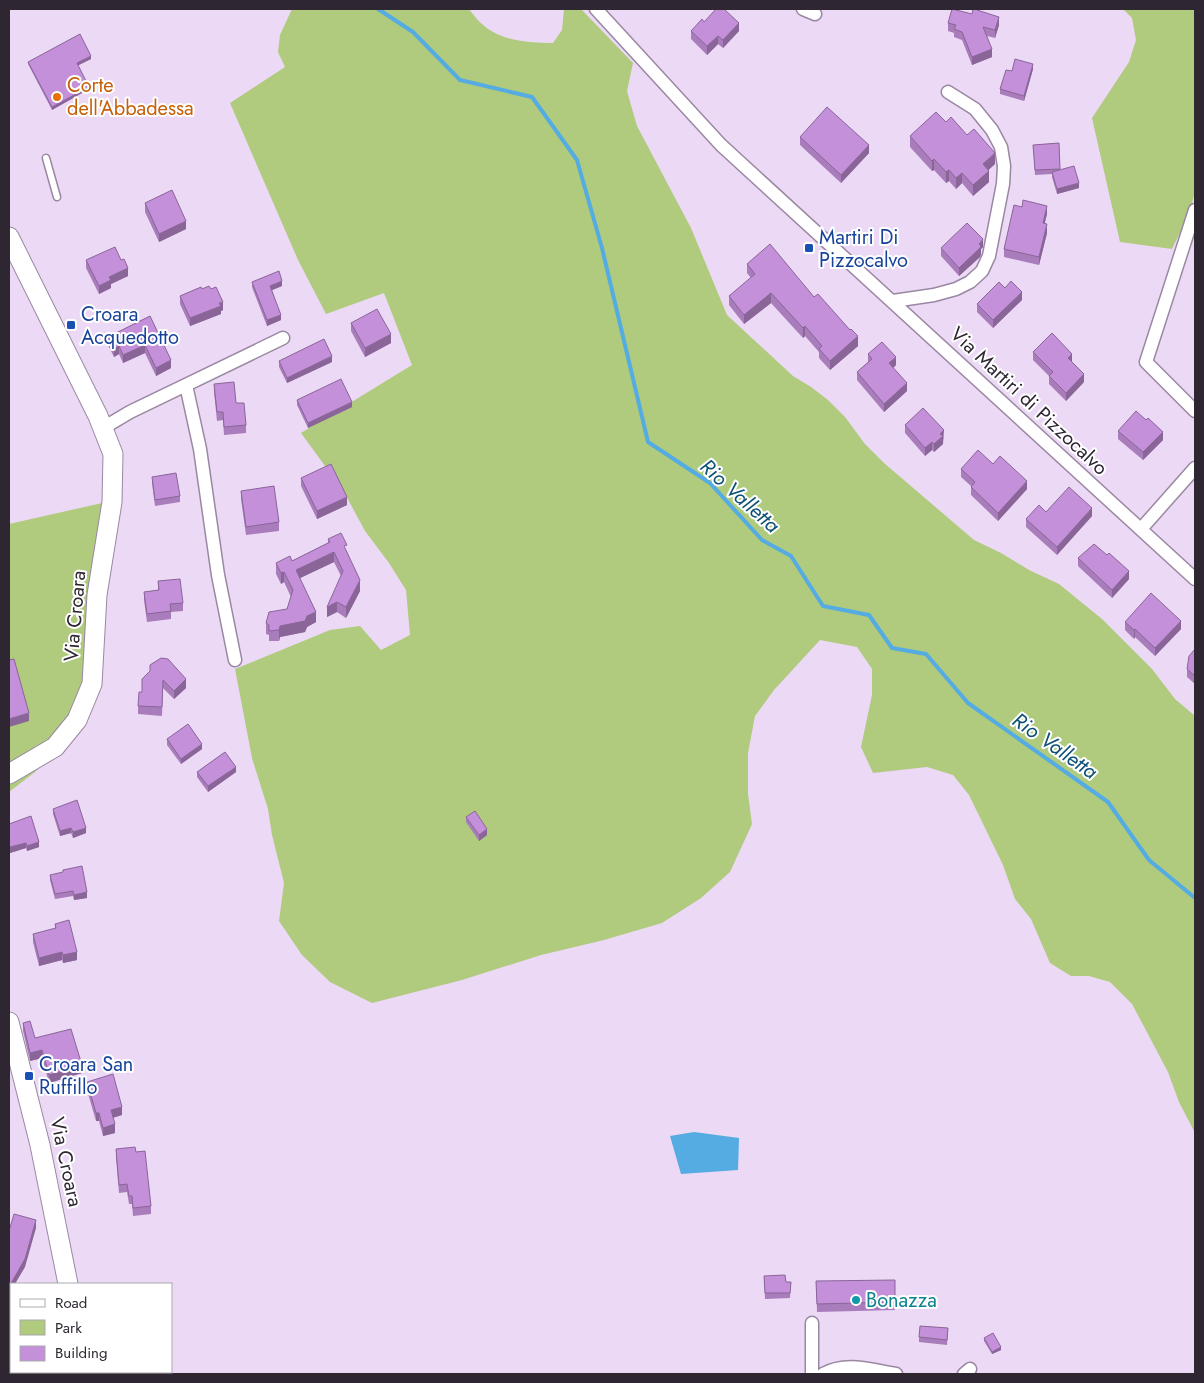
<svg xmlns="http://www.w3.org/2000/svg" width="1204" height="1383" viewBox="0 0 1204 1383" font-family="Jost,sans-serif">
	<rect width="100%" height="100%" fill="#ecd9f5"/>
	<path fill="#b0ca7e" d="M292,9h177c4,5 8,11 13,15 18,17 47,19 71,19l9,-13 2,-21h17l52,54 -6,28 10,35 54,102 36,87 66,61 18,11 17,13 17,17 20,27 19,19 90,77 27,13 28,17 30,14 43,35 50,50 23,30 20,17v417l-16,-31 -11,-30 -36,-68 -22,-22 -21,-6h-18l-21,-13 -19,-44 -16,-20 -12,-34 -34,-70 -16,-20 -26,-8 -54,6 -12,-26 11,-52v-26l-15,-22 -37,-7 -46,50 -19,26 -7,37v41l4,30 -22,48 -29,26 -39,25 -58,17 -63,15 -79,25 -90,23 -42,-21 -28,-27 -23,-34 5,-38 -12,-48 -4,-26 -16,-51 -17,-89 95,-39 30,-4 21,24 29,-15 -4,-45 -17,-27 -24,-32 -21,-39 -43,-59 111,-68 -28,-72 -58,21 -28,-54 -68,-157 55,-36 -7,-15 2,-17z
		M1123,9h72v183l-6,22 -17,35 -52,-7 -28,-124 37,-56 7,-22 -4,-22z
		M111,501l-26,183 -33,71 -17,17 -26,20v-268z"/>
	<path fill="#54ace2" d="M694,1132l45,6 -1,32 -57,4 -11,-38z"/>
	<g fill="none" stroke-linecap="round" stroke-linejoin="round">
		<path stroke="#54ace2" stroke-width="4" d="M378,9l35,23 47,48 72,17 45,63 25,88 46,194 62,41 52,57 29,16 32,50 46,9 23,33 34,6 42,49 140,99 41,58 46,38"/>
		<defs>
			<path id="lane" d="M46,158l11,39"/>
			<path id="street" d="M596,9l125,136 474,434
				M803,9l12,5
				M1195,210l-49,152 49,49
				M893,301l41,-6 22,-6 14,-7 12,-11 7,-15 14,-72 1,-18 -3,-19 -9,-17 -17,-21 -27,-17
				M186,385l14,64 18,126 17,85
				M103,428l27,-16 153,-74
				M1141,529l54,-61
				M812,1374v-51
				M823,1374c24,-13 47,-4 73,0
				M964,1374l6,-5"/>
			<path id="secondary" d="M9,237l89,179 15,38 -1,48 -15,93 -5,89 -15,36 -22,27 -46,27
				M9,1022l31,123 28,139
				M18,1372l5,2
				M85,1372v2"/>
		</defs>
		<use href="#lane" stroke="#9a88a2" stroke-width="9"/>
		<use href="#street" stroke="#9a88a2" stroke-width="15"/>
		<use href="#secondary" stroke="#9a88a2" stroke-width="21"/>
		<use href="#lane" stroke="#fff" stroke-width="6"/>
		<use href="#street" stroke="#fff" stroke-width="12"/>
		<use href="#secondary" stroke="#fff" stroke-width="19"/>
	</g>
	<path fill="#a97cbb" d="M977,10l22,15 -4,13 -8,-2 5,21 -20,8 -10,-25 -8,-3v-4l-6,-2v-8l24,-9z
		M704,22l35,9 -16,17 -5,-4 -11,11 -16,-16v-8z
		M91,59l-13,6 11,24 -37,21 -24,-46v-2z
		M1033,69l-9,32 -24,-7v-5l12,-18z
		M946,122l21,13 28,29 -7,6 1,12 -16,14 -11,-13 -6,6 -7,-8 -3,2 -12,-13 -2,1 -22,-24v-11z
		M800,137l69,16 -28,30 -41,-38z
		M1059,143l1,27 19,18 -22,6 -5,-17v-3l-17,1 -2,-30z
		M145,203l41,26 -27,13 -14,-30z
		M1022,207l25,7 -3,10 3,9 -8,32 -35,-8v-8z
		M983,247l-2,2v5l-1,3 -21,19 -18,-20v-8z
		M86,260l42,16 -17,8v4l-12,6 -13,-26z
		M747,264l67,33 36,33 8,16 -28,24 -11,-12v-6l-14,-16 -2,2 -32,-35 -27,21 -15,-19v-9l22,-18 -4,-5z
		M252,282l30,4 -10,4 9,30 -14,6 -15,-39z
		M202,289l21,21 -2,1v3l-31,12 -10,-22v-8z
		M1022,300l-29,28 -16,-16v-8z
		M150,316l21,52 -15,8 -11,-23 -22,10 -4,-9 -5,3 -6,-12v-8z
		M351,323l40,20 -26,14 -14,-26z
		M1033,352l39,10 12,20 -18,19 -17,-17v-8l-16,-16z
		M868,354l28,11 -3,3 14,23 -23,21 -27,-32v-8l11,-10z
		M279,361l53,1 -45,21 -8,-16z
		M214,384l22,19 10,22v8l-22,2 -1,-15 -6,1 -3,-29z
		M297,400l55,7 -44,21 -11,-23z
		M905,425l39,13 -1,1v5l-9,8 -2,-2 -7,6 -20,-23z
		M1118,431l45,9 -20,20 -25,-21z
		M961,469l66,20 -29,32 -27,-26v-9l-10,-9z
		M152,477l28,19v6l-25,4 -3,-23z
		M301,478l46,27 -30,14 -16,-33z
		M241,491l38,31v9l-33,4 -5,-36z
		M1046,512l46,4 -35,39 -31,-28v-8z
		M328,539l19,13 13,39 -14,27 -9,-6 -10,5 14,-41 -7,-14 -34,16 16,44 -9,5 -2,5 -25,5 -1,4h-10v-6l-3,-1v-11l21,-14 4,-12 -7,-15 -3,2 -5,-10v-11l16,-2 36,-18z
		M1078,558l51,21 -17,19 -34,-32z
		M158,581l25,22v8l-12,1v7l-24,3 -3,-22v-8l14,-2z
		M1125,622l56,7 -26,27 -20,-19 -1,2 -9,-9z
		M1195,649v35l-8,-7v-8z
		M150,671l36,17 -12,11 -11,-11 -1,28 -24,-2v-8l4,-14z
		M167,739l35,10 -21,15 -14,-19z
		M197,772h39l-28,20 -11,-15z
		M53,809l33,24 -13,5 -2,-5 -11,3 -7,-22z
		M466,817l21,18 -8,6 -13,-19z
		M9,824l30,23 -12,4 -1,-3 -16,5 -1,-5z
		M50,875l37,23 -13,2 -1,-4 -18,3 -5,-19z
		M55,924l22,36 -14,3 -1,-3 -23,6 -6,-24v-8l22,-5z
		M23,1023l12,15 47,35 -33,10 -7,-25 -12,3 -7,-30z
		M87,1082l35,33 -9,3 2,15 -12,3 -4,-15h-3l-9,-31z
		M116,1149l20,3 15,54v8l-18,2 -1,-12h-3l-2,-12 -8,1 -3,-36z
		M764,1276l22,6h5l-1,16 -25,1z
		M816,1281l79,21v8l-78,2z
		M948,1333l-1,12 -28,-3v-5z
		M984,1338l17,12 -9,4 -8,-13z"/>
	<path fill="#896598" d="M999,17v8l-4,13v-8z
		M739,23v8l-16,17v-8z
		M718,36v8l-11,11v-9z
		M992,49v8l-20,8v-8z
		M91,56v3l-14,7v-3z
		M1033,64v5l-9,32v-5z
		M89,87v2l-37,21v-3z
		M869,145v8l-28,30v-8z
		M995,153v11l-12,11v-11z
		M934,159v11l-2,1v-10z
		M949,170v11l-3,2v-11z
		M989,171v11l-16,14v-11z
		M962,173v10l-6,6v-11z
		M1079,183v5l-22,6v-5z
		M1047,206v8l-4,17v-8z
		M186,221v8l-27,13v-8z
		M1047,224v9l-8,32v-8z
		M983,239v8l-2,2v5l-1,3 -21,19v-8l20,-24z
		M128,268v8l-17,8v4l-12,6v-8l10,-9z
		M282,281v5l-12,5v-5z
		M1022,292v8l-29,28v-8z
		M771,293v10l-27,21v-9z
		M223,302v8l-2,1v3l-31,12v-8z
		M281,315v5l-14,6v-6z
		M805,326v10l-2,2v-10z
		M391,334v9l-26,14v-9z
		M858,336v10l-28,24v-9z
		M145,345v8l-22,10v-8z
		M119,346v8l-5,3v-8z
		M1072,354v8l-4,-4z
		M332,356v6l-45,21v-5z
		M896,357v8l-7,7v-9z
		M171,360v8l-15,8v-8z
		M1084,374v8l-18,19v-8z
		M907,383v8l-23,21v-8z
		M352,402v5l-44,21v-5z
		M944,430l-1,14 -9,8v-8l6,-10z
		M1163,432v8l-20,20v-8z
		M932,442v8l-7,6v-8z
		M1027,481v8l-29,32v-8z
		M347,497v8l-30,14v-8z
		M1092,508v8l-35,39v-8z
		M334,552v10l-38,18v-10z
		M1129,571v8l-17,19v-8z
		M284,572v10l-3,2v-11z
		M360,580v11l-14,27v-11z
		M337,602v10l-10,5v-10z
		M316,612v10l-9,5 -2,5 -25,5 -1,4v-11l1,-4 27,-10z
		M1181,621v8l-26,27v-8z
		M1135,629v8l-1,2v-9z
		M186,679v9l-12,11v-8z
		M29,713v8l-20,6v-8z
		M202,744v5l-21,15v-5z
		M236,767v5l-28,20v-6z
		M71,828v5l-11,3v-5z
		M86,828v5l-13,5v-6z
		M487,829v6l-8,6v-6z
		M39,842v5l-12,4v-5z
		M26,843v5l-16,5v-6z
		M87,892v6l-13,2v-5z
		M62,952v8l-23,6v-8z
		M77,952v8l-14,3v-8z
		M42,1050v8l-12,3v-8z
		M82,1065v8l-33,10v-8z
		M122,1107v8l-11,3v-8z
		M96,1113h3v8h-3z
		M115,1124v9l-12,3v-8z
		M36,1220v8l-11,39 -10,17h-4v6l-2,5v-8z
		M1001,1347v3l-9,4v-2z"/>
	<path fill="#c490d9" stroke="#896598" d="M716,9h8l15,14 -16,17 -5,-4 -11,10 -16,-15 11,-12 2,3z
		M952,9l20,5 1,-5h3l1,1 22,7 -4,13 -12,-3 9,22 -20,8 -10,-25 -8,-3 2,-4 -8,-2z
		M80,34l11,22 -14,7 12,24 -37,20 -24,-45z
		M1015,59l18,5 -9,32 -24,-7 6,-19 6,1z
		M827,107l42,38 -28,30 -41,-38z
		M936,112l10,10 5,-5 16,18 7,-6 21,24 -12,11 6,7 -16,14 -11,-12 -6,5 -7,-8 -3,2 -12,-13 -2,2 -22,-25z
		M1059,143l1,26 -25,1 -2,-25z
		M1074,166l5,17 -22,6 -5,-17z
		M172,190l14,31 -27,13 -14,-31z
		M1023,200l24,6 -4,17 4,1 -8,33 -35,-8 10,-44 8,2z
		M967,223l16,16 -4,5 2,2 -1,2 -21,20 -18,-20z
		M770,244l44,53 4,-3 32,36 1,-1 7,7 -28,25 -11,-12 3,-3 -17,-20 -2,2 -32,-35 -27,22 -15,-19 26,-22 -8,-10z
		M115,247l6,13 3,-1 4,9 -19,9 2,3 -12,6 -13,-26z
		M279,271l3,10 -12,5 11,29 -14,5 -15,-38z
		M1011,281l11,11 -29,28 -16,-16 22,-22 6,6z
		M209,286l2,3 5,-2 7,15 -4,1 2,3 -31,12 -10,-22 21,-9 1,2z
		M377,309l14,25 -26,14 -14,-25z
		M150,316l21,44 -15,8 -11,-23 -22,10 -4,-9 -5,3 -6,-12z
		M1052,333l20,21 -4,4 16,16 -18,19 -17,-17 4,-4 -20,-20z
		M324,339l8,17 -45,22 -8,-17z
		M882,342l14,15 -7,6 18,20 -23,21 -27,-32 15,-13 -4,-5z
		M341,379l11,23 -44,21 -11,-23z
		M234,382l2,21h8l2,22 -22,2 -1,-15h-6l-3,-28z
		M923,408l21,22 -4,4 3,2 -9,8 -2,-2 -7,6 -20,-23z
		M1136,411l10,9 2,-2 15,14 -20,20 -25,-21z
		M978,450l15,14 7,-8 27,25 -29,32 -27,-26 4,-5 -14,-13z
		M331,464l16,33 -30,14 -16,-33z
		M176,473l4,23 -25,4 -3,-23z
		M274,486l5,36 -33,5 -5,-36z
		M1069,487l23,21 -35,39 -31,-28 13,-14 7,7z
		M341,533l6,12 -3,1 16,34 -14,27 -9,-5 -10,5 16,-36 -9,-19 -38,18 20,42 -9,4 -2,5 -25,5 -1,4 -10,1v-6l-3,-2 3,-11 18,-3 6,-19 -9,-18 -3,1 -5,-10 14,-7 2,5 38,-19 -2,-3z
		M1094,544l13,11 2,-2 20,18 -17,19 -34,-32z
		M180,579l3,24 -13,1 1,7 -24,3 -3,-22 15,-2 -1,-9z
		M1151,593l30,28 -26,27 -20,-19 -1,1 -9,-8z
		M1195,649v27l-8,-7 2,-13z
		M161,658l7,1 18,20 -12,12 -11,-11 -1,27 -24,-1 1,-14h3v-13l8,-8v-6z
		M14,659l15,54 -20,6v-59z
		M188,724l14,20 -21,15 -14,-20z
		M225,752l11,15 -28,19 -11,-14z
		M77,800l9,28 -13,4 -2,-4 -11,3 -7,-22z
		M475,811l12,18 -8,6 -13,-18z
		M31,816l8,26 -12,4 -1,-3 -16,4 -1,-4v-19z
		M82,866l5,26 -13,3 -1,-4 -18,3 -5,-19 13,-3v-2z
		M69,920l8,32 -14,3 -1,-3 -23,6 -6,-24 23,-6 -1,-4z
		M30,1021l5,17 36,-9 11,36 -33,10 -7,-25 -12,3 -7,-30z
		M113,1074l9,33 -11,3 4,14 -12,4 -4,-15h-3l-9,-31z
		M135,1147l1,5 9,-1 6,55 -18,2 -1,-12h-3l-2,-12 -8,1 -3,-36z
		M14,1214l22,6 -11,39 -16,28v-56z
		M785,1275l1,7h5l-1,11h-25l-1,-17z
		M895,1280v22l-78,2 -1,-23z
		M920,1326l28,2 -1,12 -28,-3z
		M993,1333l8,14 -9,5 -8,-14z"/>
	<circle fill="#e8710a" stroke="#fff" stroke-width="2" cx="57" cy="97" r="5"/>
	<g fill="#1a4fb4" stroke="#fff" stroke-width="2">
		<rect x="804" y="243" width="10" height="10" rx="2.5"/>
		<rect x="66" y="320" width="10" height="10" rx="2.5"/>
		<rect x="24" y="1071" width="10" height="10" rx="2.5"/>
	</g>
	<circle fill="#0f9aa8" stroke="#fff" stroke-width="2" cx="856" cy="1300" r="5"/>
	<g text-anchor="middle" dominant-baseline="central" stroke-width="4" stroke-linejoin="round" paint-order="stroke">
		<g font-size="20" fill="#c56008" stroke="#fff" text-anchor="start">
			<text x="67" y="85">Corte<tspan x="67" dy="23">dell'Abbadessa</tspan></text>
		</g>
		<g font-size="20" fill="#164399" stroke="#fff" text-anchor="start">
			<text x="819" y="237">Martiri Di<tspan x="819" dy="23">Pizzocalvo</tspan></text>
			<text x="81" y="314">Croara<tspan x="81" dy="23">Acquedotto</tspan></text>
			<text x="39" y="1064">Croara San<tspan x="39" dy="23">Ruffillo</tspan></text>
		</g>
		<g font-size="20" fill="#2e2731" stroke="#fff">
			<text transform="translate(1029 401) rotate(43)">Via Martiri di Pizzocalvo</text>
			<text transform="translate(75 616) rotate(-85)">Via Croara</text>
			<text transform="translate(66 1162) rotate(78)">Via Croara</text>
		</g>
		<g font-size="20" fill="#0d838f" stroke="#fff" text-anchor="start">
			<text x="866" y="1300">Bonazza</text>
		</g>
		<g font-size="21" font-style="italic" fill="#0d5276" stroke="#fff">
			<text transform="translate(740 496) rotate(42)">Rio Valletta</text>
			<text transform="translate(1055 746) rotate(35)">Rio Valletta</text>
		</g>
	</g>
	<rect width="1204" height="1383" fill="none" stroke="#2e2731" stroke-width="20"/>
	<rect x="10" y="1283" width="162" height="90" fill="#ffffff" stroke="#aba9ad"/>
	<rect x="20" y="1299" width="25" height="8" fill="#ffffff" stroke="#aba9ad"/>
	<text x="55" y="1308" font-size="15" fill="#2e2731">Road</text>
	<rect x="20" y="1320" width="25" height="15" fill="#b0ca7e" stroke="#aba9ad"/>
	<text x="55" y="1333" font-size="15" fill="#2e2731">Park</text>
	<rect x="20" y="1346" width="25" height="15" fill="#c490d9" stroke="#aba9ad"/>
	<text x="55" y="1358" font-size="15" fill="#2e2731">Building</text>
</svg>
